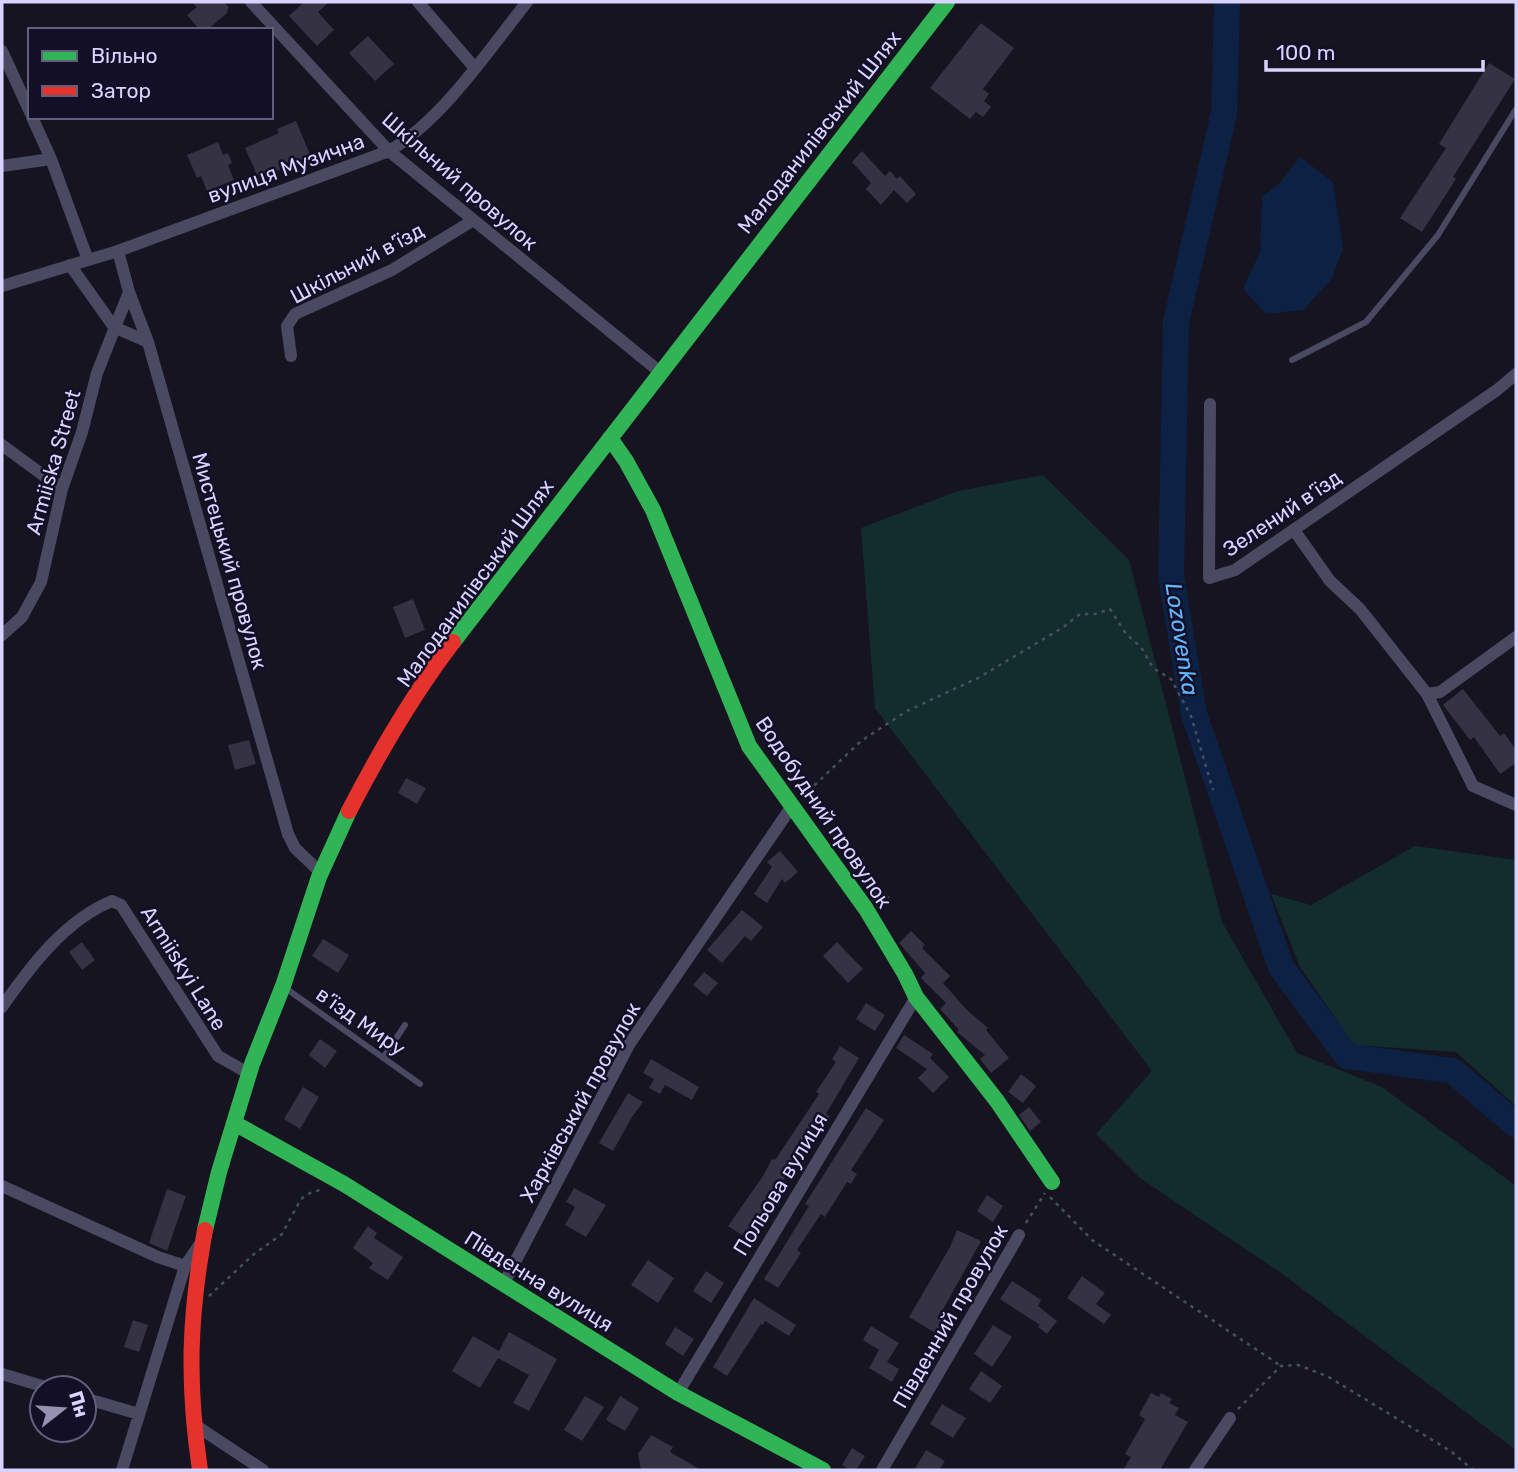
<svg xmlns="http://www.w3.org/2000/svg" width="1518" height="1472" viewBox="0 0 1518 1472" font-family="Rubik,sans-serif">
	<rect width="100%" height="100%" fill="#161421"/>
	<path fill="#132c2d" d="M1043,475l86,85 93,362 75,131 85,34 134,99v264l-239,-180 -137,-92 -44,-44 56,-63 -277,-363 -14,-180 97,-37z
		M1415,846l101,14v246l-60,-54 -102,-7 -54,-78 -29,-73 40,11z"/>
	<path fill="#0d2144" d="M1300,157l33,25 10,67 -12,31 -28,30 -37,4 -23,-25 17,-37 2,-55 18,-14z"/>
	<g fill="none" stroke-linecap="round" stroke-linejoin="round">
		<path stroke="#0d2144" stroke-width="26" d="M1227,2l-3,111 -48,209 -5,254 23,138 87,253 66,89 106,15 63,54"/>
	</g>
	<path fill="#343243" d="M192,2h32l5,5 -3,7 -19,16h-7l-13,-15 10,-8z
		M304,2h25l-11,10 16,18 -17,16 -28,-30z
		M981,23l33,25 -31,41 6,5 -5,7 7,6 -8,10 -7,-5 -6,7 -40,-31z
		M368,36l26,28 -19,17 -26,-28z
		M1489,63l26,16 -62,98 3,2 -34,53 -22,-14 46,-70 -7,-4z
		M296,121l16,38 -18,8 -1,-3 -34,15 -14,-31 34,-15 -2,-4z
		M218,142l5,13 5,-2 4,10 -4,2 6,15 -27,11 -6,-15 -4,2 -10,-23z
		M862,151l23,25 5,-5 7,8 3,-3 16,18 -9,9 -13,-13 -13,15 -15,-16 5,-6 -19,-21z
		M476,191l12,11 -8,9 -12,-11z
		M413,599l12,31 -20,8 -12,-31z
		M1463,689l37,47 4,-3 12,17v13l-16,11 -26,-37 -4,3 -27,-35z
		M249,740l7,24 -21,6 -7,-25z
		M406,778l20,10 -9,16 -19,-11z
		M780,851l18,21 -13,11 -3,-4 -15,24 -13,-9 18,-27 -5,-5z
		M876,886l14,11 -11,14 -10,-16z
		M742,910l21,17 -12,14 -6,-5 -23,27 -15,-13z
		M911,931l14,14 -3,3 28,28 -7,7 24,27 21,18 -2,2 23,28 -18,15 -11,-14 5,-4 -28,-23 2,-2 -19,-21 6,-6 -25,-25 4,-5 -26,-30z
		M323,939l26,16 -11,18 -26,-17z
		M82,942l13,18 -13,10 -13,-18z
		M837,942l26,27 -15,14 -25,-27z
		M704,972l14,11 -11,13 -14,-11z
		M866,1003l19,12 -10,16 -19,-12z
		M904,1035l29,19 -3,4 19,19 -16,16 -15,-15 9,-9 -31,-21z
		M320,1039l17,12 -12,17 -16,-13z
		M840,1046l19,12 -33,56 4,2 -28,40 -3,-1 -27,43 -22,42 -22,-14 35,-50 9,-17 3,1 44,-66 -3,-2 20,-30 -4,-3z
		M651,1059l48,28 -7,13 -27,-15 -5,9 -11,-6 5,-9 -11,-6z
		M1021,1074l15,12 -13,17 -15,-11z
		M303,1087l16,10 -19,32 -16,-10z
		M628,1093l15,9 -11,15 -19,34 -14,-8z
		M1029,1107l12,15 -11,9 -11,-16z
		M866,1108l18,12 -33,50 6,4 -6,10 -4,-2 -22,35 -4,-3 -24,36 4,3 -23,35 -14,-9 45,-73 -4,-2z
		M574,1188l32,17 -20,32 -21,-12 10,-18 -9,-5z
		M167,1189l19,7 -19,55 -18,-8z
		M987,1195l16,11 -10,16 -16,-11z
		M368,1226l9,7 -3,5 29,19 -15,23 -19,-12 4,-5 -20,-15z
		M957,1230l24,11 -40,72 6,4 -10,17 -28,-17 41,-70z
		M648,1260l26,18 -16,25 -27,-18z
		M706,1271l18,12 -13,20 -18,-12z
		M1082,1276l23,17 -9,11 15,11 -7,9 -37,-26z
		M1012,1281l29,19 -3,6 19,15 -10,13 -9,-7 2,-2 -40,-26z
		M754,1298l42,27 -7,11 -24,-15 -2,4 -2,-1 -34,52 -14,-9z
		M133,1320l15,5 -9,27 -15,-5z
		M993,1325l19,12 -20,30 -18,-13z
		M871,1326l28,17 -12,19 12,7 -7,13 -23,-14 10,-18 -16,-10z
		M675,1327l19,12 -11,17 -18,-12z
		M509,1332l48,27 -28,52 -16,-8 16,-28 -31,-17 -18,30 -28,-17 21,-35 26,15z
		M981,1371l21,15 -12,17 -21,-14z
		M1151,1393l8,4 2,-4 11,6 -3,4 10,5 -4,7 13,7 -28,48h-37l8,-13 -6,-3 20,-35 -6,-4z
		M585,1396l19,11 -22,34 -18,-11z
		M620,1396l19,12 -14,23 -19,-11z
		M942,1404l24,14 -13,20 -23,-14z
		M651,1435l22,12 -3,5 31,18h-60l-3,-16z
		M852,1448l13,8 -9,14h-6l-8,-5z
		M926,1450l19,11 -6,9h-25z"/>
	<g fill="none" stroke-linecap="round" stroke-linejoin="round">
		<path stroke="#44505f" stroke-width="2.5" stroke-dasharray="3.5 5" stroke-linecap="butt" d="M802,797l59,-56 46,-30 71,-33 84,-50 18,-14h15l15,-5 16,25 15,13 12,21 18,11 20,37 22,74
			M1050,1197l42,43 189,126
			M1026,1223l19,-30
			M209,1296l45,-42 28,-20 19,-35 9,-6 10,-3
			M1238,1409l43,-43 17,-1 29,11 125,76 21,18"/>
		<path stroke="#4a4962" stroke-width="6" d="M1292,360l74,-38 72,-87 78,-126
			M284,987l136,97
			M383,1058l22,-33"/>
		<path stroke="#4a4962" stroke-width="12" d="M251,2l138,149 271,221
			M418,2l56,65
			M2,51l28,61
			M32,117l19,42 37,101
			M2,166l49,-7
			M118,251l11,41 19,50 140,492 7,14 26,25
			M70,265l44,62 34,15
			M2,286l116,-35 271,-100c54,-32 99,-100 138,-149
			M291,356l-4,-30 8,-12 97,-44 80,-49
			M1210,404l-1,174 26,-8 262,-180 19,-16
			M2,445l60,44
			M1294,530l36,51 30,28 67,85 46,92 43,19
			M2,635l20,-18 19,-35 21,-93 20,-57 15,-59 32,-81
			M1427,694l13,-2 76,-55
			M2,1007c28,-40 63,-87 110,-106l9,4 97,151 30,17
			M2,1186l156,71 27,9
			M504,1283l126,-240 162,-237
			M2,1374l47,14
			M678,1393l238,-396
			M84,1398l55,16
			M192,1423l71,47
			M122,1470l63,-204 15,-22
			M882,1470l137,-235
			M1195,1470l35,-52"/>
		<path stroke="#30b455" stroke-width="16" d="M610,438l16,23 27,49 96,236 117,163 39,65 11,23 81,104 55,81
			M453,642l494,-640
			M234,1123l110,61 334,209 145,77
			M205,1230l14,-58 33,-108 31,-78 36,-109 30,-66"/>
		<path stroke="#e5322d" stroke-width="16" d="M349,811c30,-58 64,-117 104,-169
			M200,1470c-13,-87 -11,-153 5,-240"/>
	</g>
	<g text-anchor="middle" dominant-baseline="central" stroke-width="5" stroke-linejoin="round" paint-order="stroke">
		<g font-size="21" fill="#d9d4ff" stroke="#130f26">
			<text transform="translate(819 132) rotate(-52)">Малоданилівський Шлях</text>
			<text transform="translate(286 168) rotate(-20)">вулиця Музична</text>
			<text transform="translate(460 181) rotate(41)">Шкільний провулок</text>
			<text transform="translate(357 263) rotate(-28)">Шкільний в’їзд</text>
			<text transform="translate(53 462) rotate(-74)">Armiiska Street</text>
			<text transform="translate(1282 513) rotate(-34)">Зелений в’їзд</text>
			<text transform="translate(230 561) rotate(74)">Мистецький провулок</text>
			<text transform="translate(475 583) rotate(-54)">Малоданилівський Шлях</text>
			<text transform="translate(824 812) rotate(56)">Водобудний провулок</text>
			<text transform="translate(184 968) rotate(58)">Armiiskyi Lane</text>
			<text transform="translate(361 1021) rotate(35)">в’їзд Миру</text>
			<text transform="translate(580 1102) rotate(-61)">Харківський провулок</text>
			<text transform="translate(780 1184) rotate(-59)">Польова вулиця</text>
			<text transform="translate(539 1281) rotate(32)">Південна вулиця</text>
			<text transform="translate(950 1316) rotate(-60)">Південний провулок</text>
		</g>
		<g font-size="23" font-style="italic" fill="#62b6ff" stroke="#130f26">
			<text transform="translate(1182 639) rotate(81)">Lozovenka</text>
		</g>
	</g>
	<rect width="1518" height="1472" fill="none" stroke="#d9d4ff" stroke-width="7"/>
	<rect x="28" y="28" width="245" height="91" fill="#130f26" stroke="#625e7d" stroke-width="2"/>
	<rect x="42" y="51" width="35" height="10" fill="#30b455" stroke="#625e7d" stroke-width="2"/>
	<text x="91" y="63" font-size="21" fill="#d9d4ff">Вільно</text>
	<rect x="42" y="86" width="35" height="10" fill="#e5322d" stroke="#625e7d" stroke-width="2"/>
	<text x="91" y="98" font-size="21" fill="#d9d4ff">Затор</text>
	<g transform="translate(63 1409) rotate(73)"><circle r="33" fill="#130f26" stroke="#625e7d" stroke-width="2"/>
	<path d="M0-5L12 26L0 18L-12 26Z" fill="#9591b1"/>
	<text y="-10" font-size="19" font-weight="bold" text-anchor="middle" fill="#d9d4ff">Пн</text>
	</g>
	<path d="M1266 60v10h217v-10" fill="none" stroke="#d9d4ff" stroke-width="3.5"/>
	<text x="1276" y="60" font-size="21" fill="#d9d4ff" stroke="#130f26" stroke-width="5" paint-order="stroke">100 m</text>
</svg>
